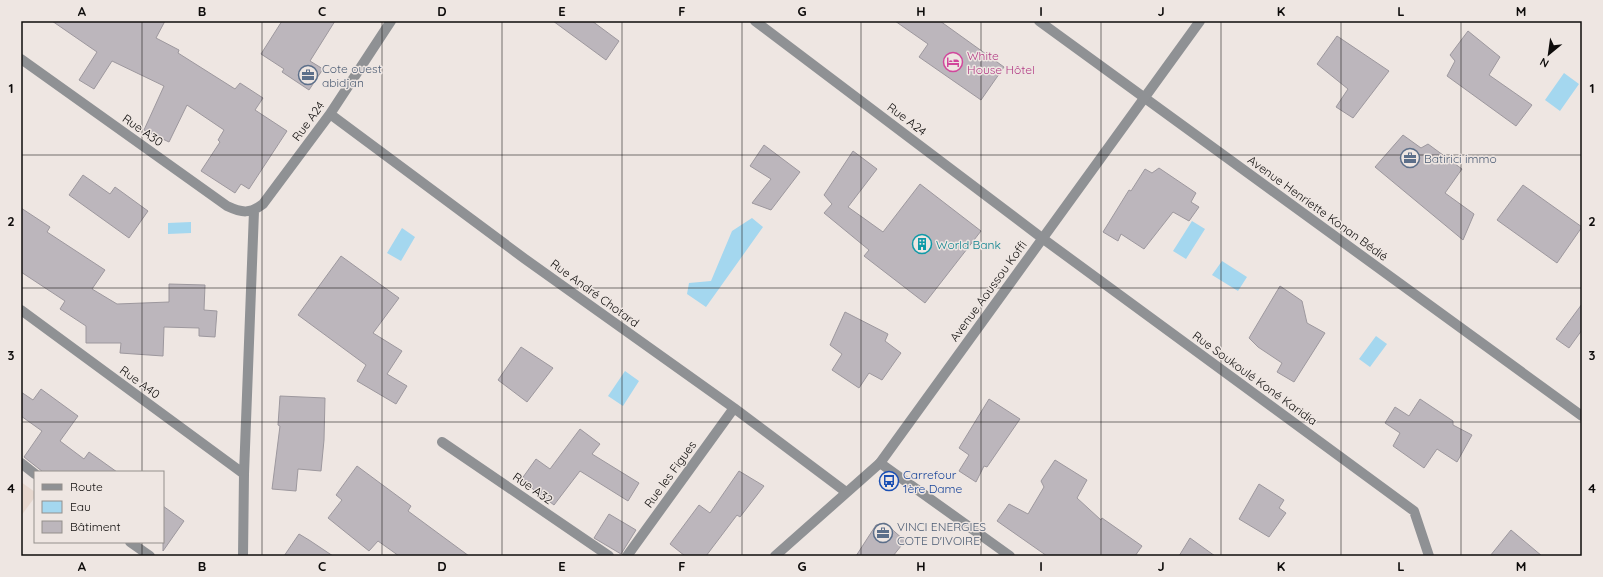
<svg xmlns="http://www.w3.org/2000/svg" width="1603" height="577" viewBox="0 0 1603 577" font-family="Quicksand,sans-serif">
	<rect width="100%" height="100%" fill="#eee6e2"/>
	<path fill="#e7d8cf" d="M21,482l14,10v5l-14,19z"/>
	<path fill="#a4d7ef" d="M1564,73l15,11 -19,27 -15,-11z
		M752,218l11,9 -57,80 -19,-13 2,-11 22,-2 21,-50z
		M1192,221l13,8 -19,30 -13,-8z
		M191,222v11l-23,1v-11z
		M402,228l13,9 -14,24 -14,-8z
		M1222,261l25,16 -9,14 -26,-16z
		M1376,336l11,8 -17,23 -11,-8z
		M625,371l14,10 -16,25 -15,-10z"/>
	<path fill="#bcb6bc" stroke="#9d989e" d="M52,21h113l-9,17 23,12 -1,3 57,36 5,-6 23,15 -8,12 32,21 -38,58 -8,-5 -6,9 -34,-22 19,-29 -2,-2 6,-10 -37,-25 -18,37 -25,-12 20,-44 -52,-25 -18,28 -15,-9 18,-28z
		M282,21h53l-25,40 13,8 -14,21 -27,-18 2,-3 -23,-15z
		M553,21h39l27,20 -13,19z
		M895,21h45l64,46 -23,33 -62,-43 9,-13z
		M1468,31l32,26 -11,18 43,30 -16,21 -69,-50 8,-15 -5,-6z
		M1337,36l52,35 -36,47 -17,-11 12,-18 -31,-25z
		M1403,135l18,13 7,-4 34,25 -17,24 29,21 -11,26 -88,-73z
		M764,145l36,27 -29,38 -19,-7 19,-24 -21,-13z
		M853,151l24,18 -29,38 35,25 37,-48 61,47 -56,72 -61,-47 5,-6 -45,-37 8,-9 -8,-9z
		M1159,168l37,25 -5,9 8,5 -10,14 -16,-9 -29,37 -23,-15 -3,7 -15,-9 26,-42 2,1 14,-22 7,4z
		M83,175l27,19 5,-7 33,24 -19,27 -60,-43z
		M1523,185l59,42 -25,36 -60,-43z
		M21,208l29,19 -3,5 58,38 -13,19 25,15 52,-2v-18l36,1 -1,25 13,1 -2,26 -16,-1v-8l-35,-1 -1,29 -43,-3 1,-10h-35v-17l-26,-17 5,-8 -44,-29z
		M341,256l58,42 -26,35 29,18 -15,23 20,12 -11,18 -39,-23 9,-16 -68,-50z
		M1280,286l22,15 5,22 18,10 -31,49 -17,-10 5,-9 -24,-16 -9,-9z
		M1582,304v26l-13,18 -13,-9z
		M845,312l43,22 -3,7 16,12 -19,27 -13,-7 -10,15 -27,-18 10,-16 -12,-9z
		M521,347l32,21 -26,34 -29,-22z
		M41,389l37,27 -18,25 24,18 5,-7 28,20h-74l-19,-15 18,-26 -21,-15v-24l12,8z
		M280,396l45,2 -1,42 -3,31 -23,-2 -2,22 -24,-2 8,-63 -2,-1z
		M989,399l31,20 -33,48 -3,-1 -8,16 -17,-11 10,-16 -10,-7z
		M1420,399l33,22v4l19,10 -15,27 -20,-13 -13,19 -31,-22 7,-13 -15,-10 10,-16 14,9z
		M580,429l20,15 -8,10 47,29 -11,18 -48,-30 -26,34 -33,-25 15,-21 14,10z
		M1055,460l32,20 -10,18 24,22 1,-2 40,28 -7,10h-88l-50,-35 12,-17 19,10 16,-27 -3,-6z
		M357,466l54,40 -3,5 61,45h-70l-21,-15 -9,10 -41,-33 14,-18 -6,-5z
		M739,471l25,15 -24,31 -3,-2 -31,41h-21l-15,-12 29,-39 11,8z
		M1259,484l25,16 -5,8 7,5 -17,24 -30,-18z
		M163,506l21,15 -21,30z
		M609,514l27,16 -15,24 -27,-16z
		M885,523l20,18 -12,15h-37l20,-31z
		M1511,530l31,26h-52z
		M299,534l10,6 24,16h-49z
		M1190,538l25,18h-36z"/>
	<g fill="none" stroke-linecap="round" stroke-linejoin="round">
		<path stroke="#8f9194" stroke-width="10" d="M755,21l287,217 372,273 15,45
			M1039,21l543,395
			M21,59l206,147c15,7 23,8 36,-2l67,-90 61,-93
			M330,114l195,145 209,149 112,84
			M21,310l223,164
			M442,442l167,114
			M21,463l14,11
			M880,463l130,93
			M130,542l20,14
			M243,556l1,-82 10,-263
			M627,556l107,-148"/>
		<path stroke="#8f9194" stroke-width="10" d="M775,556l105,-93 320,-442"/>
	</g>
	<path fill="none" stroke="#0e0c0b" stroke-width="1" stroke-opacity="0.55" d="M142,21v451M262,21v535M382,21v535M502,21v535M622,21v535M742,21v535M861,21v535M981,21v535M1101,21v535M1221,21v535M1341,21v535M1461,21v535M21,155h1561M21,288h1561M21,422h1561M142,542v14"/>
	<defs>
		<symbol id="hotel-ring" viewBox="-11 -11 22 22"><circle r="9.5" fill="#eee6e2" stroke="#d1479c" stroke-width="1.5"/><path d="M-6-4.5h1.5V1H6V5H4.5V3h-9V5H-6ZM-4 0a1.8 1.8 0 1 1 3.6 0ZM.5 0V-2.5h3Q6-2.5 6 0Z" fill="#d1479c"/></symbol>
		<symbol id="office-ring" viewBox="-11 -11 22 22"><circle r="9.5" fill="#eee6e2" stroke="#5c6f8a" stroke-width="1.5"/><path d="M-6-3h4V-5.5h4V-3h4V5H-6ZM-1-4.5V-3h2v-1.5ZM-6 0V1H6V0Z" fill="#5c6f8a"/></symbol>
		<symbol id="building-ring" viewBox="-11 -11 22 22"><circle r="9.5" fill="#eee6e2" stroke="#0f9aa8" stroke-width="1.5"/><path d="M-4-6H4V6H1V3H-1V6H-4ZM-2.5-4.3h1.7v1.8h-1.7ZM.8-4.3h1.7v1.8H.8ZM-2.5-1h1.7V.8h-1.7ZM.8-1h1.7V.8H.8Z" fill="#0f9aa8"/></symbol>
		<symbol id="bus-ring" viewBox="-11 -11 22 22"><circle r="9.5" fill="#eee6e2" stroke="#1a4fb4" stroke-width="1.5"/><path d="M-5-6H5V4H4V6H2V4H-2V6H-4V4H-5ZM-3.5-4V0h7V-4ZM-3.5 1.2v1.5H-2V1.2ZM2 1.2v1.5H3.5V1.2Z" fill="#1a4fb4"/></symbol>
	</defs>
	<g fill-rule="evenodd">
		<use href="#hotel-ring" x="942" y="51" width="22" height="22"/>
		<use href="#office-ring" x="297" y="64" width="22" height="22"/>
		<use href="#office-ring" x="1399" y="147" width="22" height="22"/>
		<use href="#building-ring" x="911" y="233" width="22" height="22"/>
		<use href="#bus-ring" x="878" y="470" width="22" height="22"/>
		<use href="#office-ring" x="872" y="522" width="22" height="22"/>
	</g>
	<g text-anchor="middle" dominant-baseline="central" stroke-width="3" stroke-linejoin="round" paint-order="stroke">
		<g font-size="12" fill="#b23c85" stroke="#eee6e2" text-anchor="start">
			<text x="967" y="55">White<tspan x="967" dy="14">House Hôtel</tspan></text>
		</g>
		<g font-size="12" fill="#4e5e75" stroke="#eee6e2" text-anchor="start">
			<text x="322" y="68">Cote ouest<tspan x="322" dy="14">abidjan</tspan></text>
			<text x="1424" y="158">Batirici immo</text>
			<text x="897" y="526">VINCI ENERGIES<tspan x="897" dy="14">COTE D'IVOIRE</tspan></text>
		</g>
		<g font-size="12" fill="#0e0c0b" stroke="#eee6e2">
			<text transform="translate(907 119) rotate(37)">Rue A24</text>
			<text transform="translate(308 121) rotate(-54)">Rue A24</text>
			<text transform="translate(143 130) rotate(35)">Rue A30</text>
			<text transform="translate(1318 208) rotate(36)">Avenue Henriette Konan Bédié</text>
			<text transform="translate(988 291) rotate(-54)">Avenue Aoussou Koffi</text>
			<text transform="translate(595 293) rotate(36)">Rue André Chotard</text>
			<text transform="translate(1255 378) rotate(36)">Rue Soukoulé Koné Karidia</text>
			<text transform="translate(140 382) rotate(36)">Rue A40</text>
			<text transform="translate(670 474) rotate(-54)">Rue les Figues</text>
			<text transform="translate(533 488) rotate(35)">Rue A32</text>
		</g>
		<g font-size="12" fill="#0d838f" stroke="#eee6e2" text-anchor="start">
			<text x="936" y="244">World Bank</text>
		</g>
		<g font-size="12" fill="#164399" stroke="#eee6e2" text-anchor="start">
			<text x="903" y="474">Carrefour<tspan x="903" dy="14">1ère Dame</tspan></text>
		</g>
	</g>
	<rect width="1603" height="577" fill="none" stroke="#eee6e2" stroke-width="44"/>
	<rect x="34" y="471" width="130" height="72" fill="#eee6e2" stroke="#948f8c"/>
	<rect x="42" y="484" width="20" height="6" fill="#8f9194" stroke="#948f8c"/>
	<text x="70" y="491" font-size="12" fill="#0e0c0b">Route</text>
	<rect x="42" y="501" width="20" height="12" fill="#a4d7ef" stroke="#948f8c"/>
	<text x="70" y="511" font-size="12" fill="#0e0c0b">Eau</text>
	<rect x="42" y="521" width="20" height="12" fill="#bcb6bc" stroke="#948f8c"/>
	<text x="70" y="531" font-size="12" fill="#0e0c0b">Bâtiment</text>
	<g transform="translate(1549 54) rotate(209)" stroke="#eee6e2" stroke-width="3" paint-order="stroke">
	<path d="M0-3L7 15L0 10L-7 15Z" fill="#0e0c0b"/>
	<text y="-6" font-size="11" font-weight="bold" text-anchor="middle" fill="#0e0c0b">N</text>
	</g>
	<rect x="22" y="22" width="1559" height="533" fill="none" stroke="#0e0c0b" stroke-width="1.5"/>
	<g font-size="13" text-anchor="middle" font-weight="bold" fill="#0e0c0b">
		<text x="82" y="16">A</text>
		<text x="202" y="16">B</text>
		<text x="322" y="16">C</text>
		<text x="442" y="16">D</text>
		<text x="562" y="16">E</text>
		<text x="682" y="16">F</text>
		<text x="802" y="16">G</text>
		<text x="921" y="16">H</text>
		<text x="1041" y="16">I</text>
		<text x="1161" y="16">J</text>
		<text x="1281" y="16">K</text>
		<text x="1401" y="16">L</text>
		<text x="1521" y="16">M</text>
		<text x="11" y="93">1</text>
		<text x="1592" y="93">1</text>
		<text x="11" y="226">2</text>
		<text x="1592" y="226">2</text>
		<text x="11" y="360">3</text>
		<text x="1592" y="360">3</text>
		<text x="11" y="493">4</text>
		<text x="1592" y="493">4</text>
		<text x="82" y="571">A</text>
		<text x="202" y="571">B</text>
		<text x="322" y="571">C</text>
		<text x="442" y="571">D</text>
		<text x="562" y="571">E</text>
		<text x="682" y="571">F</text>
		<text x="802" y="571">G</text>
		<text x="921" y="571">H</text>
		<text x="1041" y="571">I</text>
		<text x="1161" y="571">J</text>
		<text x="1281" y="571">K</text>
		<text x="1401" y="571">L</text>
		<text x="1521" y="571">M</text>
	</g>
</svg>
